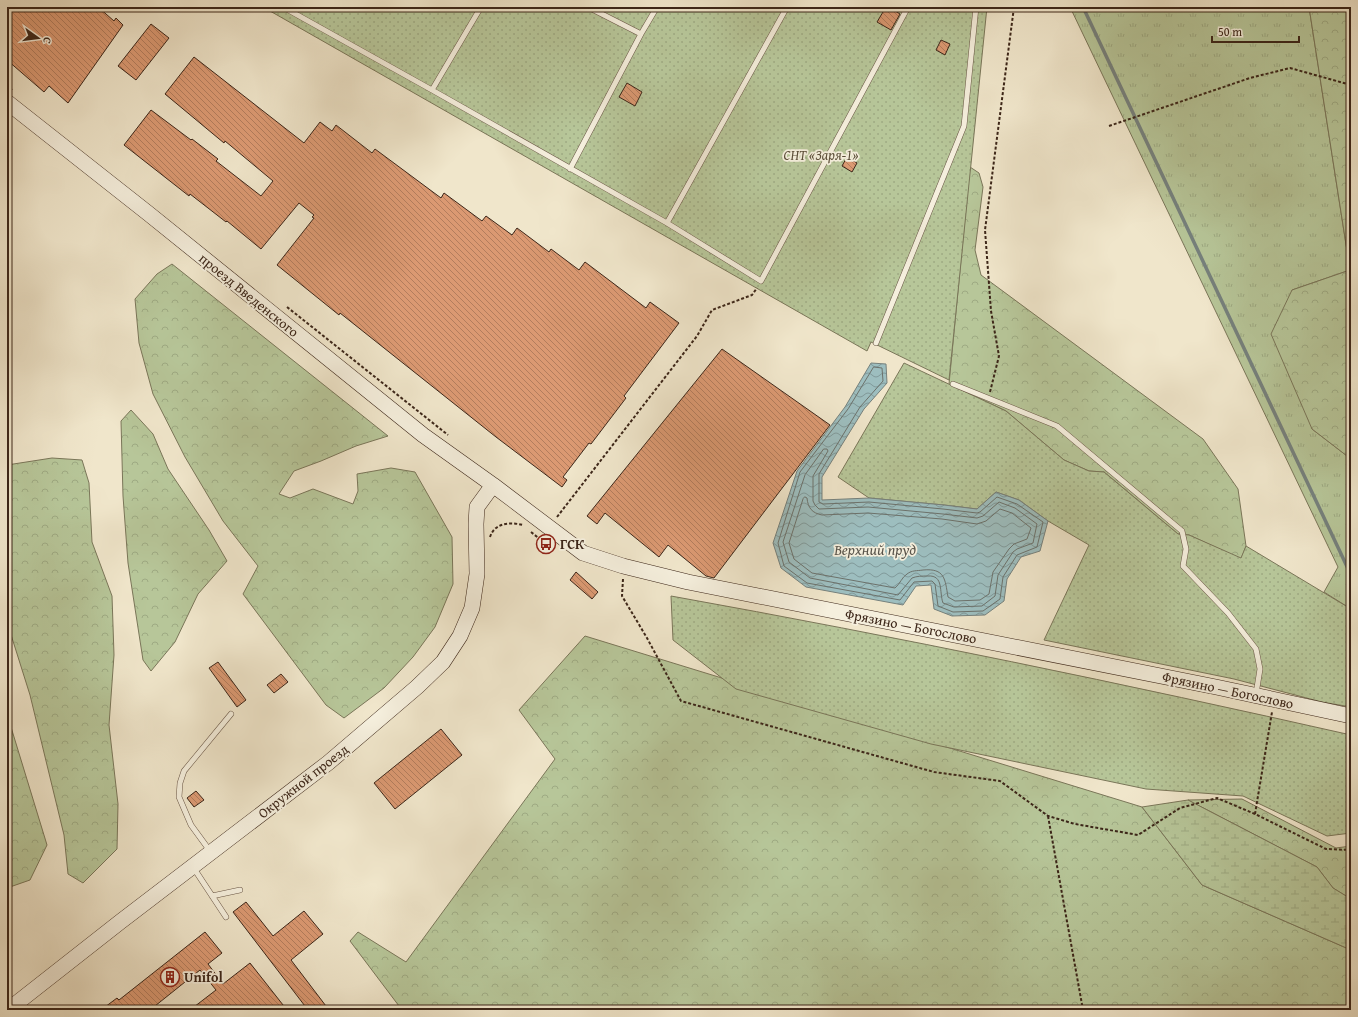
<svg xmlns="http://www.w3.org/2000/svg" width="1358" height="1017" viewBox="0 0 1358 1017" font-family="'Gentium Book Plus',serif">
	<style>
		.grass { fill: url(#grass-tufts); stroke: #7a7659 }
		.forest { fill: url(#forest-crowns); stroke: #7a7659 }
		.wetland { fill: url(#wetland-marsh); stroke: #7a7659 }
		.garden { fill: url(#garden-dots); stroke: #7a7659 }
		.water { fill: url(#water-waves); stroke: #76817d }
		.lines { fill: none; stroke-linecap: round; stroke-linejoin: round }
		.shore { stroke: #6c726c; stroke-width: 1 }
		.stream { stroke: #76817d; stroke-width: 3.5 }
		.building { fill: url(#building-back-hatch); stroke: #3c2619 }
		.lane-casing { stroke: #695646; stroke-width: 6 }
		.secondary-casing { stroke: #3c2619; stroke-width: 16 }
		.path { stroke: #3c2619; stroke-width: 2; stroke-dasharray: 3 2; stroke-linecap: butt }
		.lane { stroke: #f5efdd; stroke-width: 5 }
		.secondary { stroke: #f5efdd; stroke-width: 15 }
		.labels { text-anchor: middle; dominant-baseline: central; stroke-width: 3.5; stroke-linejoin: round; paint-order: stroke }
		.park-label { font-size: 14px; font-style: italic; fill: #5b4e39; stroke: #f5efdd }
		.street-label { font-size: 14px; fill: #3c2619; stroke: #f5efdd }
		.poi-label { font-size: 14px; font-weight: bold; fill: #3c2619; stroke: #f5efdd; text-anchor: start }
		.water-label { font-size: 15px; font-style: italic; fill: #59544b; stroke: #f5efdd }
	</style>
	<defs>
		<pattern id="grass-tufts" width="24" height="20" patternUnits="userSpaceOnUse"><rect width="24" height="20" fill="#b7c699"/><path d="M3 7l-1-3M5 7V3M7 7l1-3M15 17l-1-3M17 17v-4M19 17l1-3" fill="none" stroke="#9eaa83"/></pattern>
		<pattern id="forest-crowns" width="20" height="18" patternUnits="userSpaceOnUse"><rect width="20" height="18" fill="#b7c699"/><path d="M2 6a3 3 0 1 1 6 0M12 15a3 3 0 1 1 6 0" fill="none" stroke="#9eaa83"/></pattern>
		<pattern id="wetland-marsh" width="20" height="14" patternUnits="userSpaceOnUse"><rect width="20" height="14" fill="#b7c699"/><path d="M1 5h8M5 5V1M11 12h8M15 12V8" fill="none" stroke="#9eaa83"/></pattern>
		<pattern id="garden-dots" width="8" height="8" patternUnits="userSpaceOnUse"><rect width="8" height="8" fill="#b7c699"/><path d="M2 2h.1M6 6h.1" fill="none" stroke="#9eaa83" stroke-width="1.8" stroke-linecap="round"/></pattern>
		<pattern id="water-waves" width="16" height="10" patternUnits="userSpaceOnUse"><rect width="16" height="10" fill="#9dbebf"/><path d="M0 5q4-4 8 0t8 0" fill="none" stroke="#819a9a"/></pattern>
		<pattern id="building-back-hatch" width="6" height="6" patternUnits="userSpaceOnUse"><rect width="6" height="6" fill="#db9972"/><path d="M-1 5l2 2M0 0l6 6M5-1l2 2" fill="none" stroke="#b37d5d"/></pattern>
	</defs>
	<rect width="100%" height="100%" fill="#f0e6cb"/>
	<filter id="stains"><feTurbulence type="fractalNoise" baseFrequency=".005" numOctaves="4"/><feColorMatrix values="0 0 0 0 .2 0 0 0 0 .09 0 0 0 0 .02 0 0 0 .5 -.17"/></filter>
	<radialGradient id="worn" r=".72"><stop offset=".6" stop-color="#630" stop-opacity="0"/><stop offset="1" stop-color="#630" stop-opacity=".3"/></radialGradient>
	<path class="grass" d="M1070,7H1309L1350,270L1292,290L1312,429L1351,459V609L1324,592L1338,567Z"/>
	<path class="forest" d="M1309,7H1351V459L1312,429L1271,334L1292,290L1350,270Z
		M970,167L979,173L983,187L975,250L981,275L1203,439L1238,489L1246,546L1241,559L1189,535L1178,534L1104,472L1089,471L1064,460L1006,411L949,384Z
		M172,264L388,436L356,446L321,461L294,471L279,494L290,498L313,489L353,504L358,491L357,474L391,468L415,472L452,537L453,584L435,627L413,657L384,688L344,718L326,705L243,594L258,566L223,521L185,457L153,394L139,343L135,299L157,274Z
		M131,410L153,434L168,469L209,530L227,561L198,594L175,642L151,671L143,660L128,563L123,496L121,421Z
		M52,458L82,460L89,483L92,542L112,596L114,655L109,725L118,804L117,849L83,883L68,874L64,835L30,695L7,622V465Z
		M585,636L1142,807L1202,885L1351,950V1010H402L350,941L358,932L406,962L555,759L519,710Z
		M7,714L47,845L30,880L7,888Z
		M1242,799L1336,848L1351,846V899L1333,888L1317,867L1188,800Z"/>
	<path class="wetland" d="M1188,800L1317,867L1333,888L1351,899V950L1202,885L1142,807Z"/>
	<path class="garden" d="M263,7H987L949,380L871,342L867,351Z
		M904,363L1006,411L1064,460L1089,471L1104,472L1178,534L1189,535L1241,558L1246,546L1351,609V707L1322,702L1234,679L1044,640L1089,545L1048,521L1019,500L996,492L977,509L944,505L869,498L838,477Z
		M671,596C899,637 1125,684 1351,735V833L1327,836L1243,796L1146,789L931,744L736,689L673,640Z"/>
	<path class="water" d="M871,363L886,364L887,383L864,409L822,477V500L869,498L944,505L977,509L996,492L1019,500L1048,521L1040,551L1021,557L1007,579L1004,601L985,615L952,616L934,609L931,585L916,586L903,605L806,587L781,568L773,543L797,471L845,407Z"/>
	<g class="lines">
		<path class="shore" d="M874,367L882,368L883,381L860,407L819,474V502L823,504L869,502L943,509L977,513L980,512L997,497L1017,504L1043,522L1037,547L1017,555L1003,577L1000,599L983,611L953,612L938,606L935,584L932,581L914,582L900,600L807,583L784,566L778,543L800,472L848,409Z
			M824,449H827L828,451L813,476V501L815,505L819,509L868,507L943,514L977,518L983,516L999,502L1015,508L1037,524L1033,543L1017,549L1013,552L998,575L995,596L982,606L954,607L943,603C939,592 944,575 928,576C922,576 917,576 912,578L898,595L810,578L789,562L783,542L805,475Z
			M805,497L807,498C808,508 812,513 822,515L868,513L942,519L977,524L986,521L1000,509L1012,513L1031,528L1027,539L1014,544L1009,549L993,572L989,594L980,600L955,601L948,597C945,579 945,568 923,570C917,571 912,570 907,574C902,577 900,584 895,588L812,573L794,559L789,543L803,499Z"/>
		<path class="stream" d="M1083,7L1351,575"/>
	</g>
	<path class="building" d="M7,7H98L114,21L116,18L123,25L68,103L49,86L44,92L7,60Z
		M886,7H889L900,14L891,30L877,22Z
		M151,24L169,38L136,80L118,66Z
		M941,40L950,44L945,55L936,50Z
		M194,57L304,143L320,122L332,131L336,125L372,153L375,149L441,198L444,193L482,221L486,216L512,235L517,228L549,252L551,249L579,270L585,262L646,308L650,302L679,323L624,396L626,398L591,444L589,443L563,477L567,480L562,487L496,437L340,313L339,315L277,265L314,218L312,217L314,215L299,203L261,249L227,221L226,222L190,194L189,196L124,145L151,110L191,140L192,139L218,159L216,161L261,196L273,181L225,141L224,143L165,94Z
		M627,83L642,92L635,106L619,97Z
		M847,157L857,163L852,172L842,166Z
		M722,349L830,425L714,578L706,576L668,545L659,557L605,513L597,524L587,516Z
		M576,572L598,592L592,599L570,580Z
		M218,662L246,700L237,707L209,668Z
		M281,674L288,682L274,693L267,685Z
		M441,729L462,755L395,809L374,783Z
		M196,791L204,800L194,807L187,798Z
		M246,902L273,936L304,911L323,934L291,960L329,1010H308L233,912Z
		M205,932L222,953L208,964L223,984L250,963L287,1010H190L216,990L200,970L150,1010H101L117,998L119,1000Z"/>
	<g class="lines">
		<defs>
			<path id="lane" d="M283,7L432,90L667,223L761,281L908,7
				M588,7L641,34
				M432,90L481,7
				M570,169L641,34L657,7
				M667,223L787,7
				M876,343L964,126L976,7
				M953,384L1057,426L1182,531L1186,549L1183,566L1228,613L1256,649L1260,669L1256,694
				M210,851L191,825L179,797L180,783L184,771L231,714
				M193,867L226,917
				M212,896L240,890"/>
			<path id="secondary" d="M7,102L149,214L423,435L493,485L583,553L623,566L688,582L1216,687L1351,716
				M8,1010L120,922L328,763L417,687L443,662L460,636L472,608L477,574L476,524L477,507L493,485"/>
		</defs>
		<use href="#lane" class="lane-casing"/>
		<use href="#secondary" class="secondary-casing"/>
		<path class="path" d="M7,86L12,90
			M1109,126L1250,78L1290,68L1351,85
			M287,307L448,435
			M990,392L999,356L991,311L985,230L1014,7
			M557,517L697,336L712,310L752,295L757,288
			M531,532L546,544
			M490,537C495,522 511,522 523,525
			M623,579L622,596L647,638L681,701L934,772L1000,781L1048,816L1075,824L1138,835L1180,808L1217,798L1255,814L1326,849L1351,850
			M1255,814L1272,712
			M1048,816L1083,1010"/>
		<use href="#lane" class="lane"/>
		<use href="#secondary" class="secondary"/>
	</g>
	<defs>
		<symbol id="bus-ring" viewBox="-11 -11 22 22"><circle r="9.5" fill="#f5efdd" stroke="#8f2418" stroke-width="1.5"/><path d="M-5-6H5V4H4V6H2V4H-2V6H-4V4H-5ZM-3.5-4V0h7V-4ZM-3.5 1.2v1.5H-2V1.2ZM2 1.2v1.5H3.5V1.2Z" fill="#8f2418"/></symbol>
		<symbol id="building-ring" viewBox="-11 -11 22 22"><circle r="9.5" fill="#f5efdd" stroke="#8f2418" stroke-width="1.5"/><path d="M-4-6H4V6H1V3H-1V6H-4ZM-2.5-4.3h1.7v1.8h-1.7ZM.8-4.3h1.7v1.8H.8ZM-2.5-1h1.7V.8h-1.7ZM.8-1h1.7V.8H.8Z" fill="#8f2418"/></symbol>
	</defs>
	<g fill-rule="evenodd">
		<use href="#bus-ring" x="535" y="533" width="22" height="22"/>
		<use href="#building-ring" x="159" y="966" width="22" height="22"/>
	</g>
	<g class="labels">
		<g class="park-label">
			<text x="821" y="155">СНТ «Заря-1»</text>
		</g>
		<g class="street-label">
			<text transform="translate(249 295) rotate(39)">проезд Введенского</text>
			<text transform="translate(911 626) rotate(11)">Фрязино — Богослово</text>
			<text transform="translate(1228 690) rotate(12)">Фрязино — Богослово</text>
			<text transform="translate(303 781) rotate(-38)">Окружной проезд</text>
		</g>
		<g class="poi-label">
			<text x="560" y="544">ГСК</text>
			<text x="184" y="977">Unifol</text>
		</g>
		<g class="water-label">
			<text x="875" y="549">Верхний пруд</text>
		</g>
	</g>
	<rect width="1358" height="1017" fill="none" stroke="#f0e6cb" stroke-width="24"/>
	<rect x="8" y="8" width="1342" height="1001" fill="none" stroke="#3c2619" stroke-width="2"/>
	<rect x="12" y="12" width="1334" height="993" fill="none" stroke="#3c2619"/>
	<g transform="translate(38 38) rotate(104)" stroke="#f5efdd" stroke-width="3" paint-order="stroke">
	<path d="M0-3L7 15L0 10L-7 15Z" fill="#3c2619"/>
	<text y="-6" font-size="11" font-weight="bold" text-anchor="middle" fill="#3c2619">С</text>
	</g>
	<path d="M1212 36v6h87v-6" fill="none" stroke="#3c2619" stroke-width="2"/>
	<text x="1218" y="36" font-size="12" fill="#3c2619" stroke="#f5efdd" stroke-width="3" paint-order="stroke">50 m</text>
	<rect width="100%" height="100%" filter="url(#stains)"/>
	<rect width="100%" height="100%" fill="url(#worn)"/>
</svg>
